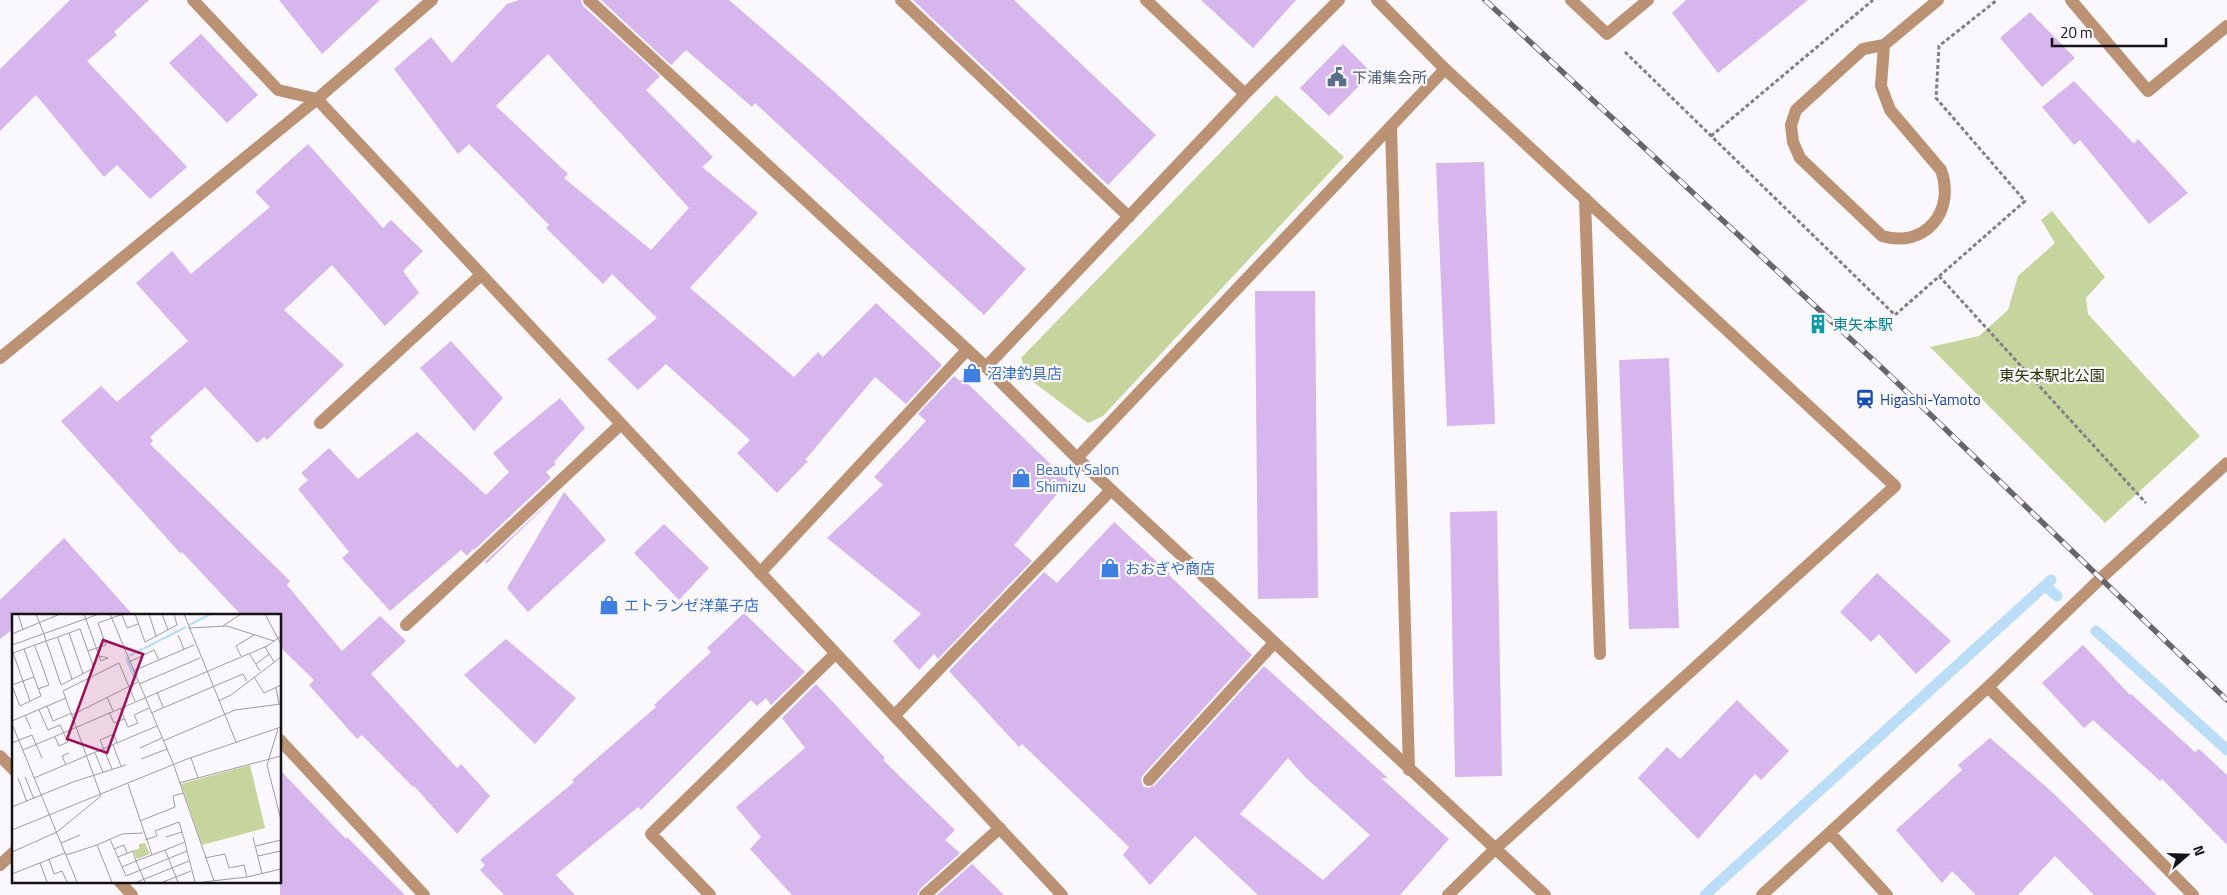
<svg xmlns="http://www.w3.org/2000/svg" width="2227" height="895" viewBox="0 0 2227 895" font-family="'Titillium Web','Noto Sans JP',sans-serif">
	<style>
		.green { fill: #c6d59e }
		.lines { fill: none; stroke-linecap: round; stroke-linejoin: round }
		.stream { stroke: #bcddf8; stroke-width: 11 }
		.building { fill: #d7b5ed; fill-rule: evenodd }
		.path { stroke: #838085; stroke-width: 3; stroke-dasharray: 4 2.5; stroke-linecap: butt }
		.minor { stroke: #bc9275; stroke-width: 12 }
		.rail-casing { stroke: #69666a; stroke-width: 5.5 }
		.rail { stroke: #fbf8fd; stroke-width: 4; stroke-dasharray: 11; stroke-linecap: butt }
		.labels { text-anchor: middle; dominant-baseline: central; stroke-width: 4.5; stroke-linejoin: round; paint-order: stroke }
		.service-label { font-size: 15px; fill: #4e5e75; stroke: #fbf8fd; text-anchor: start }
		.culture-label { font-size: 15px; fill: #0d838f; stroke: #fbf8fd; text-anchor: start }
		.shop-label { font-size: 15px; fill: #366cbe; stroke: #fbf8fd; text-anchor: start }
		.park-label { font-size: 15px; fill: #2c3505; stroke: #fbf8fd }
		.transit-label { font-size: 15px; fill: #164399; stroke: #fbf8fd; text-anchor: start }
		.inset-river { fill: none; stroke: #bcddf8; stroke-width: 2.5 }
		.inset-road { fill: none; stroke: #9f9ca1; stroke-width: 1 }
		.view { fill: #9e0e5a; fill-opacity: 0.15; stroke: #9e0e5a; stroke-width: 2.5 }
		.inset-edge { fill: none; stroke: #151216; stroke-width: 2.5 }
	</style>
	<rect width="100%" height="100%" fill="#fbf8fd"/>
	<path class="green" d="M1276,95L1344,157L1103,416L1088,423L1029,379L1021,358Z
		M2052,211L2105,277L2086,298L2088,314L2200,436L2105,523L1930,347L1979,336L2008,310L2018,276L2055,243L2041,220Z"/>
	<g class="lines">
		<path class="stream" d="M2045,586L2057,596
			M2096,631L2227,750
			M1705,895L2051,580"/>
	</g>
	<path class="building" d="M70,0H149L114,32L117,35L87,61L187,167L150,199L117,165L104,177L36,95L0,131V69Z
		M279,0H380L322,54Z
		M519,0H581L583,6L660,76L646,90L713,157L702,167L758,213L690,288L794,377L818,352L823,357L876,303L942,365L906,404L875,377L805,460L808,461L777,493L737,453L750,440L666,364L638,390L607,359L657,318L612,274L603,284L546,228L549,225L469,144L458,154L394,69L431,37L452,63L507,4ZM548,54L689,208L651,250L564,178L568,174L496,106Z
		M601,0H729L827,85L1026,269L984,315L755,103L752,107L686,50L671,65Z
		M913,0H1014L1156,135L1108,185Z
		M1201,0H1296L1253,48Z
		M1686,0H1808L1718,73L1672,13Z
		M2030,12L2075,58L2042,87L2000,38Z
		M201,34L258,95L227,123L169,63Z
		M1343,44L1372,73L1329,116L1300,88Z
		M2074,81L2134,144L2138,139L2188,193L2149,224L2080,140L2074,145L2042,107Z
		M308,144L383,228L391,220L423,251L403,271L419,293L385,326L332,265L284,310L344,365L267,440L264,437L257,443L205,387L150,437L153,441L150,444L290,581L287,585L342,651L380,616L406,641L371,674L457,768L461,764L490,796L457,834L414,786L413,787L362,735L357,739L309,685L314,680L280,647V615H241L182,552L181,554L61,421L101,386L117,402L188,341L136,283L172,251L191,274L270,207L255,192Z
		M1484,162L1495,424L1447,426L1436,163Z
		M1255,291H1315L1318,598L1258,599Z
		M451,341L503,398L474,431L420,368Z
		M1669,358L1679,628L1629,629L1619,360Z
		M954,376L960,381L962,378L1068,481L1014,545L1032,561L938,659L934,654L919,670L893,641L921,614L827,538L883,485L874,477L926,421L918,414Z
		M560,398L585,428L554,462L556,464L546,472L551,478L474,550L473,549L467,556L461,550L390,611L342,558L349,552L298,489L308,480L301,473L329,448L358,479L417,432L486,495L509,472L493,453Z
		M562,490L486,564L485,562Z
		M564,492L606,540L528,612L507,588Z
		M1497,511L1502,776L1455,777L1450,512Z
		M1114,522L1170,574L1169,575L1252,655L1143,775L1141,779L1143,786L1148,788L1155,785L1264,666L1388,778H1381L1449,839L1400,895H1258L1195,836L1150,885L1123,855L1129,847L1022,744L1019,747L949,671L1044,572L1057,583ZM1288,758L1305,777L1370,835L1323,880L1240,814Z
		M664,524L709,568L679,600L634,553Z
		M64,538L133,615H14V628L0,639V600Z
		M1877,573L1951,641L1916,674L1879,634L1871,642L1840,612Z
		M744,613L805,672L771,705L766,698L757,706L751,700L641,810L638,807L556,875L575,895H504L480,870L485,865L480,860L574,782L572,780L656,707L654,705L711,652L707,648Z
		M506,639L576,698L535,744L464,675Z
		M2083,645L2130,695L2131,694L2195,752L2199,749L2227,775V845L2162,779L2160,781L2093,720L2084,728L2042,683Z
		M816,684L885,758L883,760L955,830L945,840L960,853L920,889L917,895H792L750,849L761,837L736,807L805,748L782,718Z
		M1737,700L1789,751L1761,780L1755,774L1698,839L1638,778L1667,747L1680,759Z
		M1990,738L2052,792L2157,895H2094L2055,856L2018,895H1976L1952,871L1942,883L1896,830L1962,770L1958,765Z
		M280,770L346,839L347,837L405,895H280Z
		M972,864L1004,895H937Z"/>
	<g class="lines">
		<path class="path" d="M1625,52L1895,315L2025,201L1936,98L1939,46L1997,0
			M1711,136L1873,0
			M1939,276L2146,503"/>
		<path class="minor" d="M193,0L278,90L317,99L1062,895
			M589,0L986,367L1077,458L1545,895
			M901,0L1129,217
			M1146,0L1245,94
			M1377,0L1445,69L1895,486L1496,848L1448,895
			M1571,0L1607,34L1648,0
			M2071,0L2148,91L2227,26
			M1884,45L1881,86L1890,110L1941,170C1956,211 1925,249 1882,236L1800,158L1793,142L1791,125L1796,110L1863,49L1884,45L1938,0
			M1391,126L1409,770
			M1585,198L1600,654
			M0,358L317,99L432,0
			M986,367L1245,94L1339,0
			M320,423L481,275
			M1077,458L1445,69
			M760,573L967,350
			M406,625L621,424
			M1988,687L2193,895
			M895,715L1111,490
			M280,740L424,895
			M0,756L14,770
			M1149,780L1274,643
			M1830,833L1887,895
			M0,865L14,852
			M119,881L132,895
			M710,895L651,834L835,654
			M925,895L1000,828
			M1762,895L1988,687L2100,579L2227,463"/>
		<defs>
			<path id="rail" d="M1485,0L1883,369L2227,700"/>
		</defs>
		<use href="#rail" class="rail-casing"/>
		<use href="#rail" class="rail"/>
	</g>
	<defs>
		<symbol id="civic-bare" viewBox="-9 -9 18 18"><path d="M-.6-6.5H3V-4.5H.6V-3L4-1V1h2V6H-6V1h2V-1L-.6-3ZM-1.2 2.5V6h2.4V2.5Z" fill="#5c6f8a" stroke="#fbf8fd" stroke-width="2.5" paint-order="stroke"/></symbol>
		<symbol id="building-bare" viewBox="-9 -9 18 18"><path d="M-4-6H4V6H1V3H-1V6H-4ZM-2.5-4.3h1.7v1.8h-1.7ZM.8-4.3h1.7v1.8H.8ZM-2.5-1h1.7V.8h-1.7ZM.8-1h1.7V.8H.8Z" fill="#0f9aa8" stroke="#fbf8fd" stroke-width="2.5" paint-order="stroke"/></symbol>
		<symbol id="shop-bare" viewBox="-9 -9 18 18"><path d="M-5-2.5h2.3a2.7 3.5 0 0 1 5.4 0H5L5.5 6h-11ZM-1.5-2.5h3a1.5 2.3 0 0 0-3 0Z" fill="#3f7fe0" stroke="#fbf8fd" stroke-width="2.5" paint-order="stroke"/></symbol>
		<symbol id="station-bare" viewBox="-9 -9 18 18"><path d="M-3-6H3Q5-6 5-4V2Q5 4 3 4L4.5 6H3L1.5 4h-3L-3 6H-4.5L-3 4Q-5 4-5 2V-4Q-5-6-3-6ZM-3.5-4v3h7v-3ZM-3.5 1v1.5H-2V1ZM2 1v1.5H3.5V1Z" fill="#1a4fb4" stroke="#fbf8fd" stroke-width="2.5" paint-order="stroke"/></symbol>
	</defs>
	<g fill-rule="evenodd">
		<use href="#civic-bare" x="1323" y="63" width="28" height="28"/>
		<use href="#building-bare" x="1804" y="310" width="28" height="28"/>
		<use href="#shop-bare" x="958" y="359" width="28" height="28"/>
		<use href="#station-bare" x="1851" y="385" width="28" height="28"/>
		<use href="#shop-bare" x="1007" y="464" width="28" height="28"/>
		<use href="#shop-bare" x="1096" y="554" width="28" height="28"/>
		<use href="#shop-bare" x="595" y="591" width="28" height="28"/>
	</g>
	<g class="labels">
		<g class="service-label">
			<text x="1352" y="77">下浦集会所</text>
		</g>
		<g class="culture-label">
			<text x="1833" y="324">東矢本駅</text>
		</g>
		<g class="shop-label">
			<text x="987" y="373">沼津釣具店</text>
			<text x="1036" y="469">Beauty Salon<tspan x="1036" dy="17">Shimizu</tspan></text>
			<text x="1125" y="568">おおぎや商店</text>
			<text x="624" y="605">エトランゼ洋菓子店</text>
		</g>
		<g class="park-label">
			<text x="2052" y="375">東矢本駅北公園</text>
		</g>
		<g class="transit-label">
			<text x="1880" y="399">Higashi-Yamoto</text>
		</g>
	</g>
	<g transform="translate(12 614)">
		<rect width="269" height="269" fill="#fbf8fd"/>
		<path d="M238,151L253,214L190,231L169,170ZM133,229L138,240L125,245L121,236L127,235V230Z" fill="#c6d59e"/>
		<path class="inset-river" d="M177,11L199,0M117,42L174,13M114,43L124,67"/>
		<path class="inset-road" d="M6,0L11,16M72,0L89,47L96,44L87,42M98,0L161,149L202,267M123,0L133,28L165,11L162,0M137,0L144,22M150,0L156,16M172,0L224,128M253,0L269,30M110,1L115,14L126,10M211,12L229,0M176,14L215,12L262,27M57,19L71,60M0,20L48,0M166,21L172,35M46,24L60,65M0,31L87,0M23,32L37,71L26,75M253,33L262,48M0,36L18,87M76,37L94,31L86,9L111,0M1,39L34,27L46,23L68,15L82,54L49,71L43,53L34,27L32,20L24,0M237,39L248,57M229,42L224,32L242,21M117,48L142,36L147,46M244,50L257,40M121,57L182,31M242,63L252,79L269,71M127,70L188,44M0,71L22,63M0,72L8,92L29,82L12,35M264,74L267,90M145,78L151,93M95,83L101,97M206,87L219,81L269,43M35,92L41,107L60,99M108,94L116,113L126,109L122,101L137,94M27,96L36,116L48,111L56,128L47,132L43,123M97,98L102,109L112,105M139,99L231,60L235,67M13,101L19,115M60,101L126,68M0,107L54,84M0,110L65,268M266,115L255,151L269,206M151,127L223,96L269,90M0,129L20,121L30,144M101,131L109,152M128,134L150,124M11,136L255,32L269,22M83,139L91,158M179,144L186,164M129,145L155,135M54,151L50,142L57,139M100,155L88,126L102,120L105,129M13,163L22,185M6,164L15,188M22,164L145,112M167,169L269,142M116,170L140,241M0,193L61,168L114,151M128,207L163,193L161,182L171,179M0,216L175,145L269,113M154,223L170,218M241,223L250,260M98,225L114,262L175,237L183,268M133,226L145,222L143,217L167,208L173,228M49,229L68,221M85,231L110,220L131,219M244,232L269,226M102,235L112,231L115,239M153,236L173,228L175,237M0,238L45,218L89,182L51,77L107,49L123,87M54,241L85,231L100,268M246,242L269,237M106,243L121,237L124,247L110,253M193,244L213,240L217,254L232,251L235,263M37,245L42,260L50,257L55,268M28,249L35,268M0,260L53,239M125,268L177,247M133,268L124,247L153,236L166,268M151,268L179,257M191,268L235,263L269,255"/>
		<path class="view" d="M91,26L131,40L95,139L55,125Z"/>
		<rect width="269" height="269" class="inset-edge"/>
	</g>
	<g transform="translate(2187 855) rotate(70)" stroke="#fbf8fd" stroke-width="4" paint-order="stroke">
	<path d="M0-4L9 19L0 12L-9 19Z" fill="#151216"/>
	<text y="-8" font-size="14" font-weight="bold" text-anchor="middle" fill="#151216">N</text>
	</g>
	<path d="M2052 38v8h114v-8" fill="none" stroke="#151216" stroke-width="2.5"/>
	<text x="2060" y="38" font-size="15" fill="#151216" stroke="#fbf8fd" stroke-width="4" paint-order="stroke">20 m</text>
</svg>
